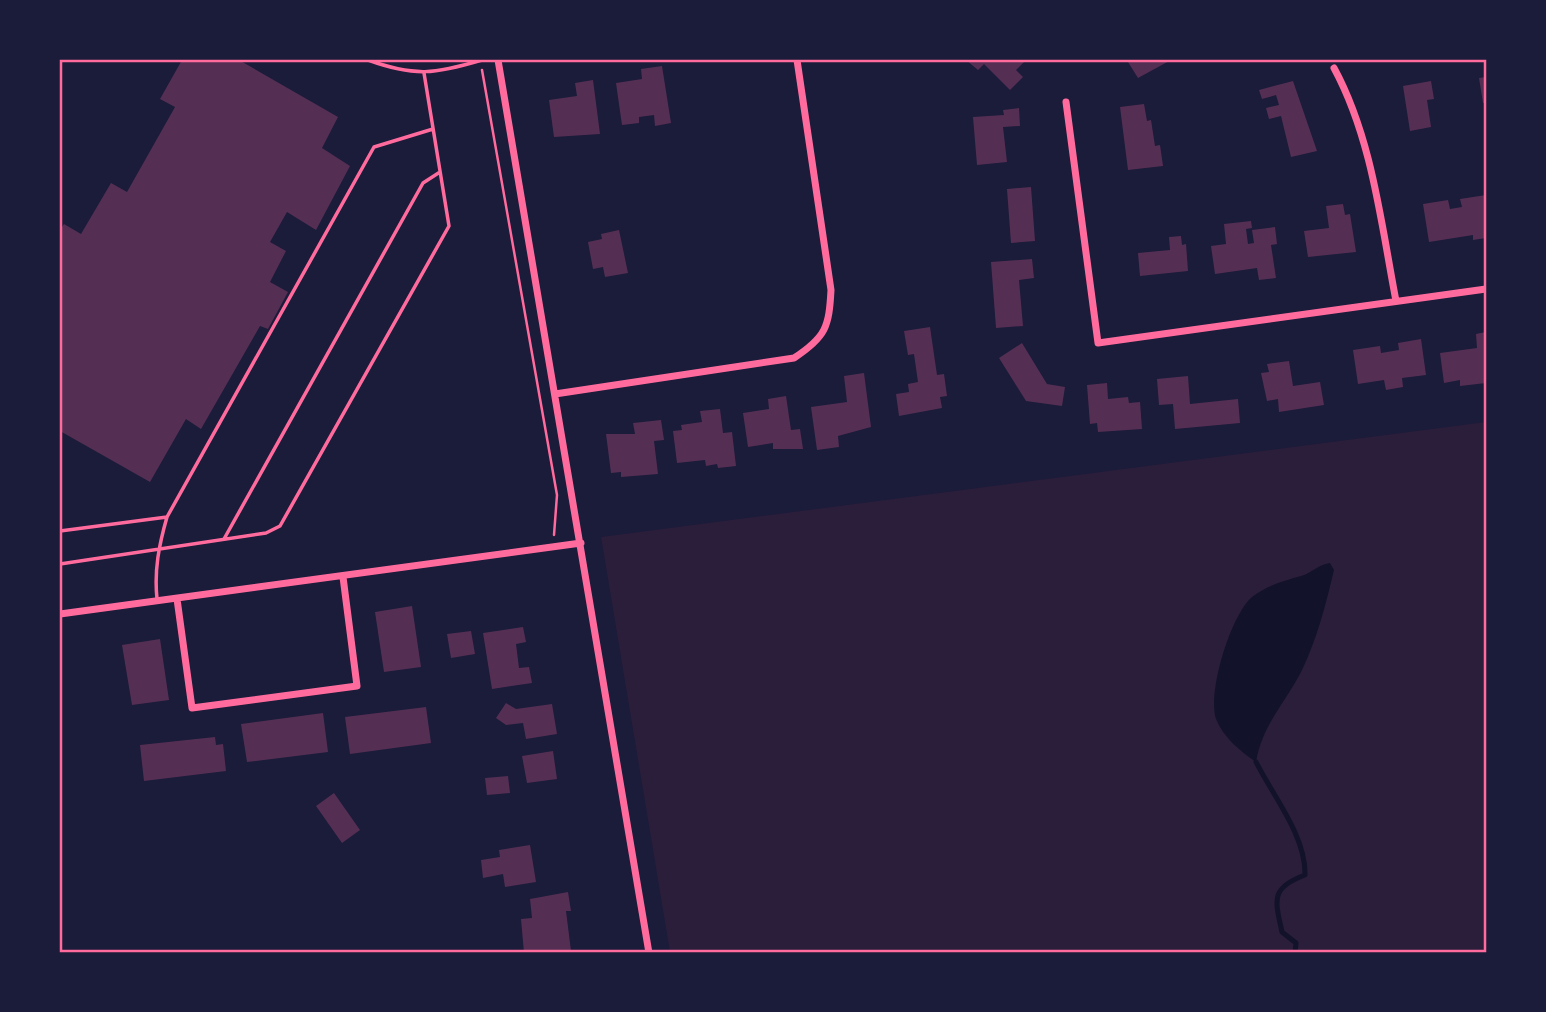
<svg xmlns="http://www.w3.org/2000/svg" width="1546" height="1012" viewBox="0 0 1546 1012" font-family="'DM Sans',sans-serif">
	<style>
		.green { fill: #2a1e3b }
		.water { fill: #12122b }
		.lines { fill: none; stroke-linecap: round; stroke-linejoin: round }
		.stream { stroke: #12122b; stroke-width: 5 }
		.building { fill: #542f53 }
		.path { stroke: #ff6b9d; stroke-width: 2.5 }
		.service { stroke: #ff6b9d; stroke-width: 3.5 }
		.minor { stroke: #ff6b9d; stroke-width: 7 }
		.neatline { fill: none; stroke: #ff6b9d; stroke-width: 2.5 }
	</style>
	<rect width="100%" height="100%" fill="#1b1b3a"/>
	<path class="green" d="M1486,422V952H670L601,537Z"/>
	<path class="water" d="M1330,563L1334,570C1326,604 1317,639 1302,670C1285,704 1263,723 1256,762C1240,751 1223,737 1216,719C1207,692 1231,615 1252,597C1268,585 1283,581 1301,576C1312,573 1317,565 1330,563Z"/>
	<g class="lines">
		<path class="stream" d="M1256,762C1273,796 1306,836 1305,875C1270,888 1275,900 1282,932L1296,943L1295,953"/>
	</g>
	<path class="building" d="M182,60H239L338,117L322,148L350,166L316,230L287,212L270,242L286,251L270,282L288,292L268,329L260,326L201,429L186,419L150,482L60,431V230L64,224L81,234L111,183L127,192L175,107L160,99Z
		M966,60H1026L1016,70L1023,77L1010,90L984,64L978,70Z
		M1133,60H1171L1138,78L1128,62Z
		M662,66L671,123L655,126L654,115L639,117V123L622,125L616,83L642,79L641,69Z
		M1486,77V103H1483L1479,78Z
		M593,80L600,134L554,137L549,100L577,96L575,83Z
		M1293,81L1317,151L1291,157L1281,116L1269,119L1266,108L1279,105L1276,95L1262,99L1259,90Z
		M1431,81L1434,99L1427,100L1431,127L1410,131L1403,86Z
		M1144,104L1147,121L1151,120L1155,146L1160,145L1163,166L1128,170L1120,107Z
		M1019,108L1020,126L1003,127L1007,162L977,165L973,117L1004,115L1003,110Z
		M1031,187L1035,241L1011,243L1007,189Z
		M1486,195V238L1473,240V235L1429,242L1423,204L1448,200L1450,209L1462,207L1460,199Z
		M1343,204L1345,215L1350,214L1356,252L1308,257L1304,231L1329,228L1326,206Z
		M1251,221L1252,228L1246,229L1248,244L1254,243L1252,230L1275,227L1277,244L1271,245L1276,278L1259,280L1257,268L1215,274L1211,246L1226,244L1224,224Z
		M619,230L628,273L605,277L603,267L593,269L588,242L602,239L601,234Z
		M1181,236L1182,245L1186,244L1188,271L1140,276L1138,253L1170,250L1169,237Z
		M1032,259L1034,278L1019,280L1023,326L996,328L991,262Z
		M930,327L937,375L944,374L947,396L940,397L942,408L899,416L896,394L909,392L908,384L918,382L914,354L908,355L904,331Z
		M1486,332V383L1460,386V380L1444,383L1440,353L1477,348L1476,334Z
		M1421,339L1426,375L1402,378L1403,387L1386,390L1384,380L1358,384L1353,350L1380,346L1381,353L1399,350L1398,343Z
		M1022,343L1047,384L1065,387L1062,406L1026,401L999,358Z
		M1289,361L1293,386L1320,382L1324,405L1279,412L1278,399L1267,401L1261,373L1269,372L1267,364Z
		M864,373L871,427L838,436L839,447L817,450L811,407L847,402L844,376Z
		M1188,376L1190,404L1238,399L1240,423L1175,429L1173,404L1159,405L1157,379Z
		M1107,383L1108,399L1128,397L1129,403L1140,402L1142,429L1098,432L1097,423L1090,424L1087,385Z
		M786,396L791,430L800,429L803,449H773V443L748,447L743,413L769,409L768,399Z
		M720,409L723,433L732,432L736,466L718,468L717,464L706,466L705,460L677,463L673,431L682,430L681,425L702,422L700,411Z
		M661,420L664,440L654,441L658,474L621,477V472L611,473L606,434H635L633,423Z
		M412,606L421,667L384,672L375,612Z
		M523,627L526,642L516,644L519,668L529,667L532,683L492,689L483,633Z
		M471,631L475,654L451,658L447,634Z
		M160,639L169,700L132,705L122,645Z
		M506,703L516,709L552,704L557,734L526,739L523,723L506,725L496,718Z
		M426,707L431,743L350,754L345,717Z
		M323,713L328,752L247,762L241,724Z
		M215,737L216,745L223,744L226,771L144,781L140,745Z
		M553,751L557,779L527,783L522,756Z
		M508,776L510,793L487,795L485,778Z
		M334,793L360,830L342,843L316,806Z
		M530,845L536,882L505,887L503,874L483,878L481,860L500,857L499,850Z
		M568,892L571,911H566L571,951L524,953L521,919L532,918L530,899Z"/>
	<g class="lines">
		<path class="path" d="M482,70L557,495L554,535"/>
		<path class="service" d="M368,60C415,77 435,74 482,60
			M60,531L167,517
			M224,539L423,183L440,172
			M60,564L266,533L280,526L449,226L424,73
			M157,599C154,570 159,545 167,517L374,147L433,129"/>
		<path class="minor" d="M498,60L649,953
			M1334,68C1372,138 1381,223 1396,301
			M1066,102L1098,343L1486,289
			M555,394L794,358C826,337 829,327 831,290L797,60
			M177,599L192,708L357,686L343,577
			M60,614L581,543"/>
	</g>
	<rect width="1546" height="1012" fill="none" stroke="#1b1b3a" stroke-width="122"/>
	<rect x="61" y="61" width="1424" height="890" class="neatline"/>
</svg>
